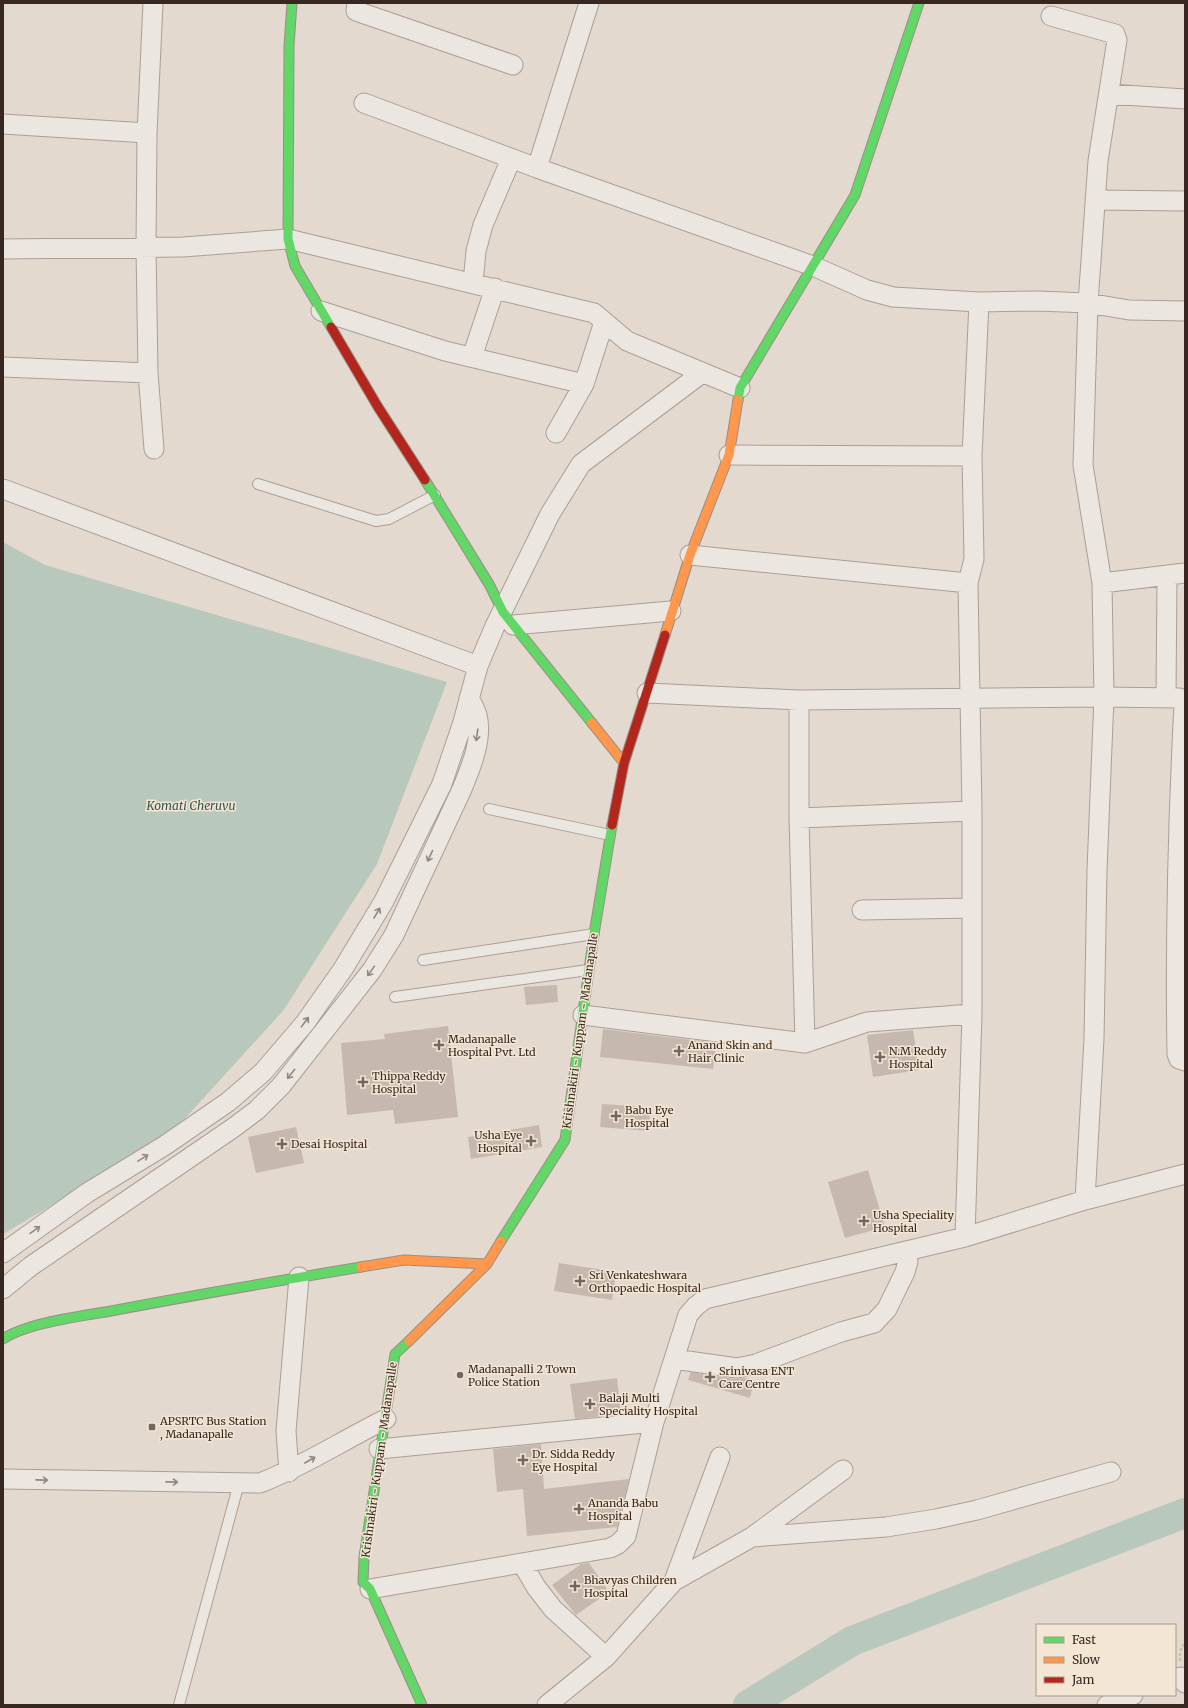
<svg xmlns="http://www.w3.org/2000/svg" width="1188" height="1708" viewBox="0 0 1188 1708" font-family="Merriweather,serif">
	<style>
		.water { fill: #b9c8bc }
		.lines { fill: none; stroke-linecap: round; stroke-linejoin: round }
		.river { stroke: #b9c8bc; stroke-width: 30 }
		.building { fill: #c7b8af }
		.lane-casing { stroke: #a99f97; stroke-width: 12 }
		.street-casing { stroke: #a99f97; stroke-width: 21 }
		.fast-casing { stroke: #998f87; stroke-width: 11 }
		.slow-casing { stroke: #998f87; stroke-width: 11 }
		.jam-casing { stroke: #998f87; stroke-width: 11 }
		.path { stroke: #c5bdb6; stroke-width: 2.5; stroke-dasharray: 3 2; stroke-linecap: butt }
		.lane { stroke: #ece6e0; stroke-width: 10 }
		.street { stroke: #ece6e0; stroke-width: 19 }
		.fast { stroke: #63d668; stroke-width: 9 }
		.slow { stroke: #ff974d; stroke-width: 9 }
		.jam { stroke: #b3261e; stroke-width: 9 }
		.oneway { stroke: #928680 }
		.poi-dot { fill: #74655d; stroke: #f4e6d5; stroke-width: 1.5 }
		.labels { text-anchor: middle; dominant-baseline: central; stroke-width: 3; stroke-linejoin: round; paint-order: stroke }
		.street-label { font-size: 11px; fill: #372720; stroke: #f4e6d5 }
		.poi-label { font-size: 11px; fill: #372720; stroke: #f4e6d5; text-anchor: start }
		.water-label { font-size: 12px; font-style: italic; fill: #30564e; stroke: #f4e6d5 }
	</style>
	<rect width="100%" height="100%" fill="#e4d9ce"/>
	<path class="water" d="M3,542L45,565L447,682L377,864L283,1011L169,1136L3,1234Z"/>
	<g class="lines">
		<path class="river" d="M748,1705L852,1641L1185,1513"/>
	</g>
	<path class="building" d="M557,985L558,1002L526,1005L524,987Z
		M448,1026L458,1117L395,1124L393,1110L347,1115L341,1043L385,1039L384,1034Z
		M603,1029L716,1043L713,1069L600,1057Z
		M913,1030L919,1070L873,1077L867,1035Z
		M602,1104L650,1107L649,1131L600,1127Z
		M539,1125L542,1147L471,1159L468,1137Z
		M296,1127L304,1163L256,1173L248,1137Z
		M868,1170L885,1227L845,1238L828,1182Z
		M559,1263L616,1272L612,1300L554,1291Z
		M691,1372L735,1379L745,1378L754,1380L750,1398L688,1380Z
		M617,1378L621,1414L575,1419L570,1384Z
		M541,1444L544,1489L629,1479L617,1527L527,1536L523,1489L497,1492L493,1449Z
		M589,1563L609,1592L576,1615L552,1585L581,1564Z"/>
	<g class="lines">
		<defs>
			<path id="lane" d="M258,484L376,521L389,519L435,495
				M489,809L610,835
				M423,960L594,934
				M395,997L588,970
				M179,1705L239,1483"/>
			<path id="street" d="M357,3L356,11L513,65
				M1051,16L1115,34L1117,40L1098,161L1088,303L1083,465L1102,583
				M1109,94L1185,99
				M364,103L537,168L589,3
				M3,124L147,133L146,247L148,373L3,367
				M147,133L153,3
				M537,168L813,266L867,290L893,297L979,302L1038,301L1088,303L1129,310L1185,311
				M1096,200L1185,201
				M3,249L183,247L288,239L594,313L627,341L740,388
				M473,283L476,251L483,225L511,159
				M321,311L445,351L584,384L604,322
				M472,357L495,288
				M148,373L154,449
				M556,433L584,384
				M729,455L972,456
				M3,489L478,666
				M690,555L968,583L972,811L799,818L805,1043
				M968,583L974,559L972,456L979,302
				M513,625L671,611
				M647,693L799,700L1104,697L1102,583L1185,573
				M1166,698L1167,575
				M799,700V818
				M862,910L972,908
				M583,1015L805,1043L867,1022L972,1014
				M1085,1200L1094,1039L1097,870L1104,697L1179,698L1184,704C1178,820 1175,938 1177,1054L1179,1059L1185,1061
				M965,1237L972,1014V811
				M3,1253L87,1193L164,1146L228,1102L263,1072L305,1023L343,969L384,901L442,784L463,722L478,666L495,626L550,514L581,464L702,373
				M3,1289L31,1266L233,1128L257,1110L281,1086L372,970L394,935L462,789C471,767 483,739 477,715C475,709 472,703 469,698
				M674,1359L737,1368L756,1364L841,1332L874,1323L887,1309L905,1272L908,1261L907,1251
				M379,1449L654,1422
				M289,1472L286,1431L299,1277
				M3,1479L260,1483C304,1466 343,1440 386,1419
				M752,1537L843,1470
				M522,1563L536,1587L553,1609L606,1657
				M674,1581L720,1457
				M370,1589L610,1548L618,1544L626,1536L654,1422L688,1315L696,1306L705,1299L965,1237L1085,1200L1185,1174
				M1175,1679L1181,1677L1185,1683
				M547,1705L606,1657L674,1581L752,1537L886,1527L936,1519L977,1510L1111,1472
				M1107,1705L1133,1695"/>
			<path id="fast" d="M292,3L289,46L288,239L295,266L331,327
				M738,400L740,388L855,195L919,3
				M425,480L489,584L503,612L592,723
				M501,1241L565,1140L594,934L612,825
				M3,1339C26,1323 82,1316 111,1311C194,1295 277,1281 361,1267
				M409,1341L395,1354L364,1557L363,1582L370,1589L422,1705"/>
			<path id="slow" d="M665,635L690,555L729,455L738,400
				M592,723L624,763
				M361,1267L404,1260L487,1264
				M409,1341L487,1264L501,1241"/>
			<path id="jam" d="M331,327L378,407L425,480
				M612,825L624,763L665,635"/>
		</defs>
		<use href="#lane" class="lane-casing"/>
		<use href="#street" class="street-casing"/>
		<use href="#fast" class="fast-casing"/>
		<use href="#slow" class="slow-casing"/>
		<use href="#jam" class="jam-casing"/>
		<path class="path" d="M1180,1661V1652L1185,1641"/>
		<use href="#lane" class="lane"/>
		<use href="#street" class="street"/>
		<use href="#fast" class="fast"/>
		<use href="#slow" class="slow"/>
		<use href="#jam" class="jam"/>
	</g>
	<defs><path id="oneway-shaft" d="M-6 0H5M1.5-3L5.5 0L1.5 3" fill="none" stroke-width="1.6" stroke-linecap="round" stroke-linejoin="round"/></defs>
	<g class="oneway">
		<use href="#oneway-shaft" transform="translate(477 735) rotate(98)"/>
		<use href="#oneway-shaft" transform="translate(430 856) rotate(115)"/>
		<use href="#oneway-shaft" transform="translate(377 913) rotate(-59)"/>
		<use href="#oneway-shaft" transform="translate(371 971) rotate(125)"/>
		<use href="#oneway-shaft" transform="translate(305 1022) rotate(-53)"/>
		<use href="#oneway-shaft" transform="translate(291 1074) rotate(128)"/>
		<use href="#oneway-shaft" transform="translate(143 1158) rotate(-32)"/>
		<use href="#oneway-shaft" transform="translate(35 1230) rotate(-35)"/>
		<use href="#oneway-shaft" transform="translate(310 1460) rotate(-30)"/>
		<use href="#oneway-shaft" transform="translate(42 1480) rotate(1)"/>
		<use href="#oneway-shaft" transform="translate(172 1482) rotate(1)"/>
	</g>
	<g class="poi-dot">
		<path d="M437 1039h4v4h4v4h-4v4h-4v-4h-4v-4h4z"/>
		<path d="M677 1045h4v4h4v4h-4v4h-4v-4h-4v-4h4z"/>
		<path d="M878 1051h4v4h4v4h-4v4h-4v-4h-4v-4h4z"/>
		<path d="M361 1076h4v4h4v4h-4v4h-4v-4h-4v-4h4z"/>
		<path d="M614 1110h4v4h4v4h-4v4h-4v-4h-4v-4h4z"/>
		<path d="M529 1135h4v4h4v4h-4v4h-4v-4h-4v-4h4z"/>
		<path d="M280 1138h4v4h4v4h-4v4h-4v-4h-4v-4h4z"/>
		<path d="M862 1215h4v4h4v4h-4v4h-4v-4h-4v-4h4z"/>
		<path d="M578 1275h4v4h4v4h-4v4h-4v-4h-4v-4h4z"/>
		<circle cx="460" cy="1375" r="4"/>
		<path d="M708 1371h4v4h4v4h-4v4h-4v-4h-4v-4h4z"/>
		<path d="M588 1398h4v4h4v4h-4v4h-4v-4h-4v-4h4z"/>
		<rect x="148" y="1423" width="8" height="8" rx="2"/>
		<path d="M521 1454h4v4h4v4h-4v4h-4v-4h-4v-4h4z"/>
		<path d="M577 1503h4v4h4v4h-4v4h-4v-4h-4v-4h4z"/>
		<path d="M573 1580h4v4h4v4h-4v4h-4v-4h-4v-4h4z"/>
	</g>
	<g class="labels">
		<g class="street-label">
			<text transform="translate(580 1031) rotate(-82)">Krishnakiri - Kuppam - Madanapalle</text>
			<text transform="translate(379 1460) rotate(-82)">Krishnakiri - Kuppam - Madanapalle</text>
		</g>
		<g class="poi-label">
			<text x="448" y="1039">Madanapalle<tspan x="448" dy="13">Hospital Pvt. Ltd</tspan></text>
			<text x="688" y="1045">Anand Skin and<tspan x="688" dy="13">Hair Clinic</tspan></text>
			<text x="889" y="1051">N.M Reddy<tspan x="889" dy="13">Hospital</tspan></text>
			<text x="372" y="1076">Thippa Reddy<tspan x="372" dy="13">Hospital</tspan></text>
			<text x="625" y="1110">Babu Eye<tspan x="625" dy="13">Hospital</tspan></text>
			<text x="522" y="1135" text-anchor="end">Usha Eye<tspan x="522" dy="13">Hospital</tspan></text>
			<text x="291" y="1144">Desai Hospital</text>
			<text x="873" y="1215">Usha Speciality<tspan x="873" dy="13">Hospital</tspan></text>
			<text x="589" y="1275">Sri Venkateshwara<tspan x="589" dy="13">Orthopaedic Hospital</tspan></text>
			<text x="468" y="1369">Madanapalli 2 Town<tspan x="468" dy="13">Police Station</tspan></text>
			<text x="719" y="1371">Srinivasa ENT<tspan x="719" dy="13">Care Centre</tspan></text>
			<text x="599" y="1398">Balaji Multi<tspan x="599" dy="13">Speciality Hospital</tspan></text>
			<text x="160" y="1421">APSRTC Bus Station<tspan x="160" dy="13">, Madanapalle</tspan></text>
			<text x="532" y="1454">Dr. Sidda Reddy<tspan x="532" dy="13">Eye Hospital</tspan></text>
			<text x="588" y="1503">Ananda Babu<tspan x="588" dy="13">Hospital</tspan></text>
			<text x="584" y="1580">Bhavyas Children<tspan x="584" dy="13">Hospital</tspan></text>
		</g>
		<g class="water-label">
			<text x="191" y="805">Komati Cheruvu</text>
		</g>
	</g>
	<rect width="1188" height="1708" fill="none" stroke="#372720" stroke-width="8"/>
	<rect x="1036" y="1624" width="140" height="72" fill="#f4e6d5" stroke="#a89a8d"/>
	<rect x="1044" y="1637" width="20" height="6" fill="#63d668" stroke="#a89a8d"/>
	<text x="1072" y="1644" font-size="12" fill="#372720">Fast</text>
	<rect x="1044" y="1657" width="20" height="6" fill="#ff974d" stroke="#a89a8d"/>
	<text x="1072" y="1664" font-size="12" fill="#372720">Slow</text>
	<rect x="1044" y="1677" width="20" height="6" fill="#b3261e" stroke="#a89a8d"/>
	<text x="1072" y="1684" font-size="12" fill="#372720">Jam</text>
</svg>
